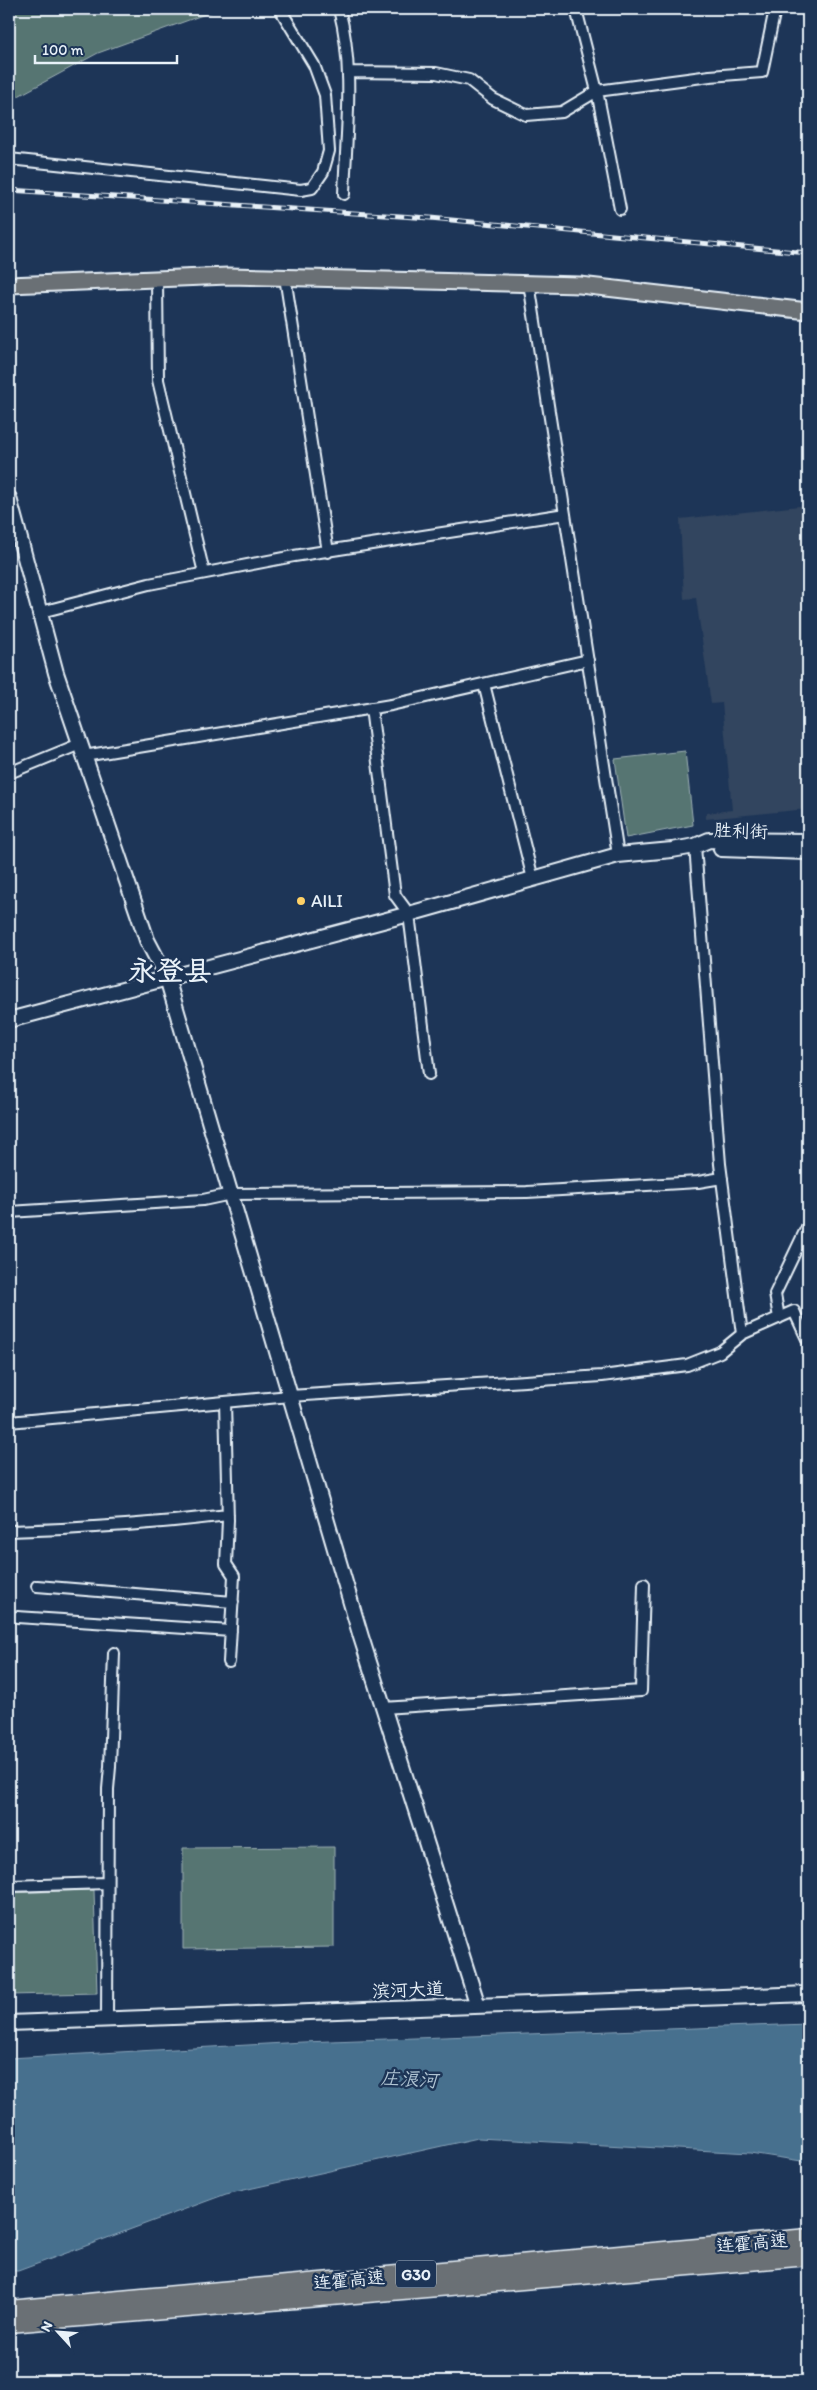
<svg xmlns="http://www.w3.org/2000/svg" width="817" height="2390" viewBox="0 0 817 2390" font-family="Itim,'LXGW WenKai TC',sans-serif">
	<style>
		.built { fill: #31445e }
		.green { fill: #567472; stroke: #9fb2b5 }
		.water { fill: #476f8e; stroke: #87a3b8 }
		.lines { fill: none; stroke-linecap: round; stroke-linejoin: round }
		.street-casing { stroke: #e8f1f8; stroke-width: 14 }
		.secondary-casing { stroke: #e8f1f8; stroke-width: 18 }
		.primary-casing { stroke: #e8f1f8; stroke-width: 19 }
		.highway-casing { stroke: #e8f1f8; stroke-width: 21 }
		.street { stroke: #1d3557; stroke-width: 10 }
		.secondary { stroke: #1d3557; stroke-width: 14 }
		.primary { stroke: #6b6f75; stroke-width: 15 }
		.highway { stroke: #6b6f75; stroke-width: 18 }
		.rail-casing { stroke: #e8f1f8; stroke-width: 5 }
		.rail { stroke: #1d3557; stroke-width: 3; stroke-dasharray: 9; stroke-linecap: butt }
		.poi-dot { fill: #ffd166; stroke: #1d3557; stroke-width: 2 }
		.labels { text-anchor: middle; dominant-baseline: central; stroke-width: 5; stroke-linejoin: round; paint-order: stroke }
		.shield { fill: #1d3557; stroke: #abb9c8; stroke-width: 1 }
		.shield-label { font-size: 16px; font-weight: bold; fill: #e8f1f8 }
		.street-label { font-size: 18px; fill: #e8f1f8; stroke: #1d3557 }
		.poi-label { font-size: 18px; fill: #e8f1f8; stroke: #1d3557; text-anchor: start }
		.water-label { font-size: 19px; font-style: italic; fill: #b0c4d3; stroke: #1d3557 }
		.town-label { font-size: 28px; font-weight: bold; fill: #e8f1f8; stroke: #1d3557 }
	</style>
	<rect width="100%" height="100%" fill="#1d3557"/>
	<filter id="ink" filterUnits="userSpaceOnUse"><feTurbulence type="fractalNoise" baseFrequency=".02" numOctaves="2"/><feDisplacementMap in="SourceGraphic" scale="10" xChannelSelector="R" yChannelSelector="G"/><feConvolveMatrix kernelMatrix="1 2 1 2 8 2 1 2 1" color-interpolation-filters="sRGB"/></filter>
	<g filter="url(#ink)">
		<path class="built" d="M808,505V809L706,819V813L732,810L722,703L711,704L696,598L684,599L680,519Z"/>
		<path class="green" d="M9,9H219L98,53L9,101Z
			M685,751L693,825L626,838L615,759Z
			M334,1847V1947L183,1949V1848Z
			M94,1890L97,1993L9,1995V1893Z"/>
		<path class="water" d="M808,2024V2162L750,2153L478,2138L226,2194L18,2271H9V2058L303,2042Z"/>
		<g class="lines">
			<defs>
				<path id="street" d="M339,9C355,69 346,133 344,194
					M576,9L597,91L620,209
					M349,72L436,73L469,80L493,99L526,115L562,112L597,91L710,76L762,72L775,9
					M9,159L301,190L312,188L323,172L329,151L325,95L314,65L280,9
					M285,277L328,552
					M157,279L158,380L204,573
					M529,283L618,855
					M41,612L149,584L294,556L565,514
					M484,684L533,879
					M371,708L395,895L409,914L429,1074
					M84,756L391,705L588,660
					M9,773L80,744
					M695,846L720,1164L742,1334
					M9,1212L203,1200L231,1194L527,1192L698,1182L722,1178
					M779,1318L775,1294L808,1225
					M225,1402L228,1520L226,1564L234,1576L229,1662
					M9,1422L290,1396L602,1376L687,1365L720,1352L742,1334L794,1311L808,1341
					M9,1531C82,1529 155,1524 228,1515
					M37,1586L233,1602
					M17,1617L231,1631
					M383,1708L641,1691L644,1584
					M9,1886L107,1883
					M107,2020L108,1789L110,1767L114,1653"/>
				<path id="secondary" d="M9,498L56,673L147,940L167,978L361,1637L478,2006
					M721,849L808,852
					M9,1020L409,914L618,855L672,850L695,846L709,840L808,841
					M9,2023L808,1994"/>
				<path id="primary" d="M9,285L228,276L580,285L808,311"/>
				<path id="highway" d="M9,2310L808,2238
					M9,2323L808,2256"/>
			</defs>
			<use href="#street" class="street-casing"/>
			<use href="#secondary" class="secondary-casing"/>
			<use href="#primary" class="primary-casing"/>
			<use href="#highway" class="highway-casing"/>
			<use href="#street" class="street"/>
			<use href="#secondary" class="secondary"/>
			<use href="#primary" class="primary"/>
			<use href="#highway" class="highway"/>
			<defs>
				<path id="rail" d="M9,190L430,218L808,253"/>
			</defs>
			<use href="#rail" class="rail-casing"/>
			<use href="#rail" class="rail"/>
		</g>
	</g>
	<circle class="poi-dot" cx="301" cy="901" r="5"/>
	<g class="labels">
		<rect class="shield" x="396" y="2260.5" width="40" height="27" rx="4"/>
		<g class="shield-label">
			<text x="416" y="2274">G30</text>
		</g>
		<g class="street-label">
			<text transform="translate(741 831) rotate(2)">胜利街</text>
			<text transform="translate(408 1990) rotate(-2)">滨河大道</text>
			<text transform="translate(752 2243) rotate(-5)">连霍高速</text>
			<text transform="translate(349 2280) rotate(-5)">连霍高速</text>
		</g>
		<g class="poi-label">
			<text x="311" y="901">AILI</text>
		</g>
		<g class="water-label">
			<text transform="translate(409 2079) rotate(3)">庄浪河</text>
		</g>
		<g class="town-label">
			<text x="170" y="970">永登县</text>
		</g>
	</g>
	<rect width="817" height="2390" fill="none" stroke="#1d3557" stroke-width="30"/>
	<rect x="15" y="15" width="787" height="2360" fill="none" stroke="#e8f1f8" stroke-width="2" filter="url(#ink)"/>
	<g transform="translate(58 2332) rotate(296)" stroke="#1d3557" stroke-width="4" paint-order="stroke">
	<path d="M0-4L9 19L0 12L-9 19Z" fill="#e8f1f8"/>
	<text y="-8" font-size="14" font-weight="bold" text-anchor="middle" fill="#e8f1f8">N</text>
	</g>
	<path d="M35 55v8h142v-8" fill="none" stroke="#e8f1f8" stroke-width="2.5"/>
	<text x="42" y="55" font-size="15" fill="#e8f1f8" stroke="#1d3557" stroke-width="4" paint-order="stroke">100 m</text>
</svg>
